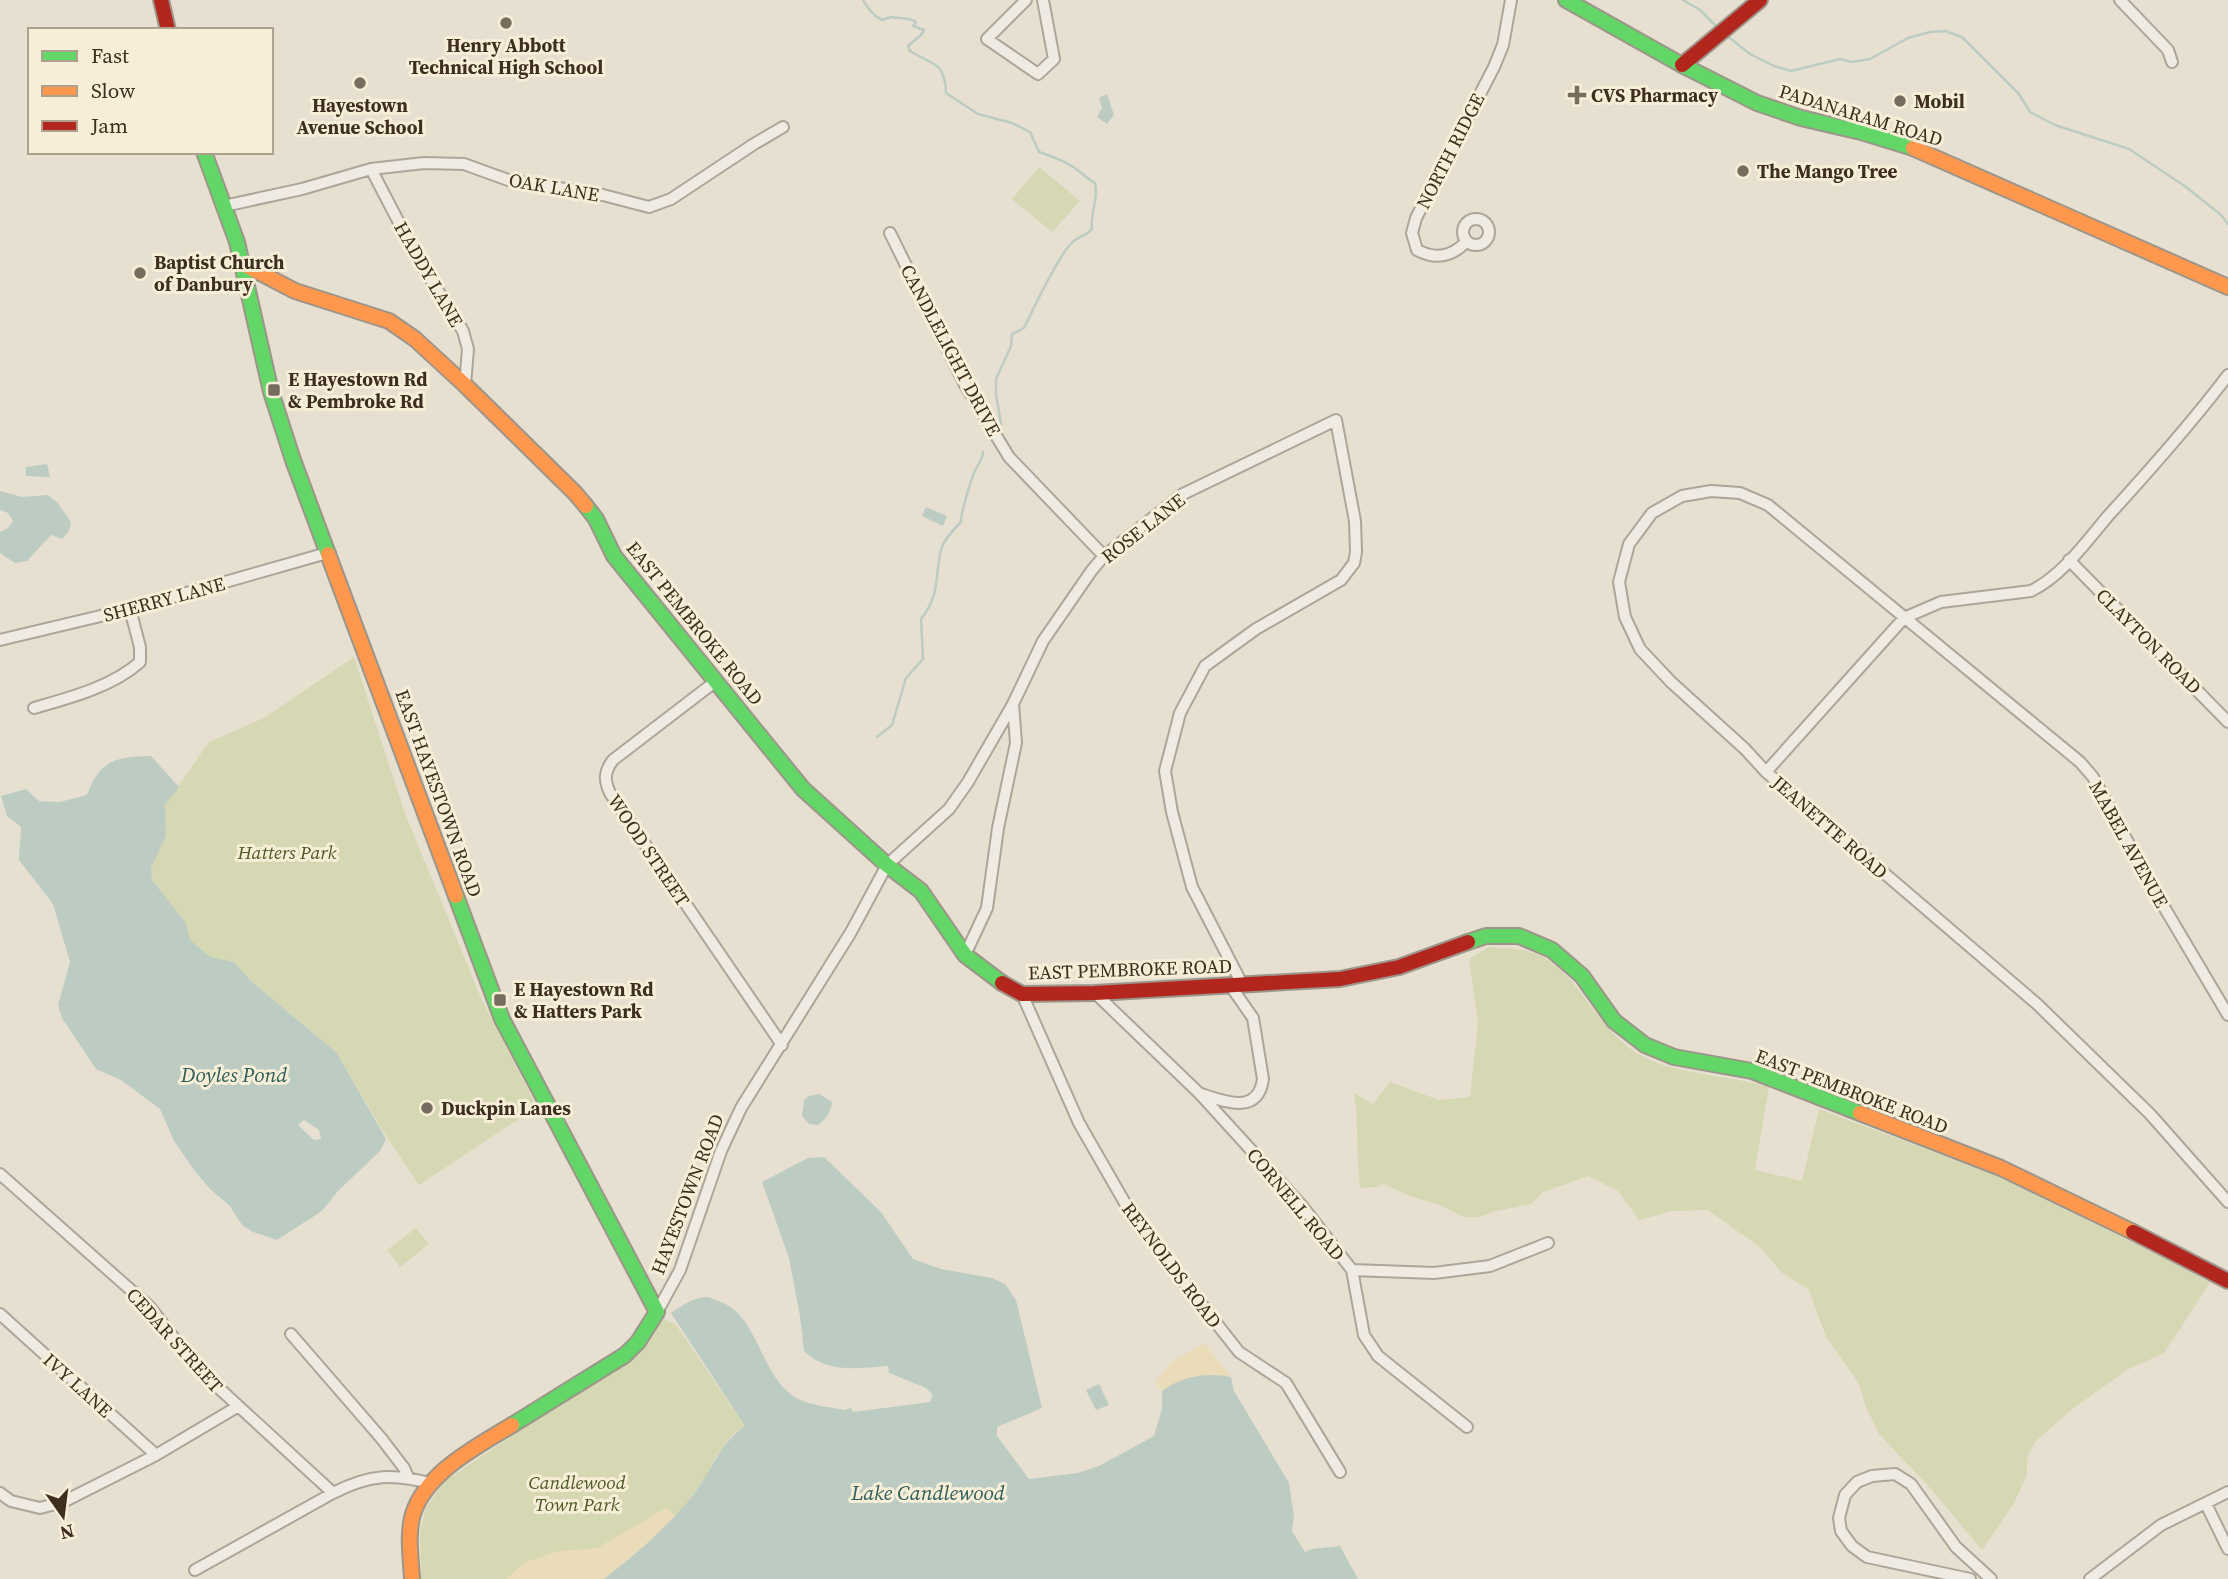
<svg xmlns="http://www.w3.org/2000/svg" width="2228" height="1579" viewBox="0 0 2228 1579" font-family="'Source Serif 4',serif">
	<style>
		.green { fill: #d6d7b3 }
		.sand { fill: #eadcb9 }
		.water { fill: #bcccc2; fill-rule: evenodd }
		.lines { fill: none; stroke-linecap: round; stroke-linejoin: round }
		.stream { stroke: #bcccc2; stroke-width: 2.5 }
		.street-casing { stroke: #ada599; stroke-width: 14 }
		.fast-casing { stroke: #9c958a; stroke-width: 18 }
		.slow-casing { stroke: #9c958a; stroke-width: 18 }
		.jam-casing { stroke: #9c958a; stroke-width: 18 }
		.street { stroke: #efebe3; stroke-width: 10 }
		.fast { stroke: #63d668; stroke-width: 14 }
		.slow { stroke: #ff974d; stroke-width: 14 }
		.jam { stroke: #b3261e; stroke-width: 14 }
		.poi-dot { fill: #786c5e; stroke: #f7eed8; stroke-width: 2.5 }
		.labels { text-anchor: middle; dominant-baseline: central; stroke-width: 6; stroke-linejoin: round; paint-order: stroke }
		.poi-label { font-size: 19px; font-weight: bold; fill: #3d2e20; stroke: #f7eed8; text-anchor: start }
		.street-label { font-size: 19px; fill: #3d2e20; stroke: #f7eed8 }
		.park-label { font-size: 19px; font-style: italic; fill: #4d5a26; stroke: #f7eed8 }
		.water-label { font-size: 21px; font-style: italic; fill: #2f5d5a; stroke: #f7eed8 }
	</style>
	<rect width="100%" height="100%" fill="#e7e0d1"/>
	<path class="green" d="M1039,167L1080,201L1052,232L1012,199Z
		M354,657L404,811L481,998L537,1107L419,1185L382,1130L337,1053L251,981L234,962L210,958L189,940L186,923L152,880L151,868L166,836L165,805L209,742L264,718Z
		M1489,947C1509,948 1534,949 1550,961C1587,989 1600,1034 1644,1057C1674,1074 1733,1076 1769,1087L1755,1170L1802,1181L1819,1109L1997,1176L2164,1258L2210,1283L2164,1353L2127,1370L2071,1410L2035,1442L2027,1458V1475L2013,1505L1982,1550L1932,1490L1879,1434L1866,1407L1858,1382L1826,1337L1809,1290L1781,1272L1761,1248L1708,1210L1672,1211L1639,1220L1618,1191L1588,1176L1543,1192L1531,1204L1496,1211L1480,1217H1463L1440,1205L1410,1196L1384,1184L1377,1187L1360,1188C1356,1156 1359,1125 1354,1093L1373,1104L1390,1082L1439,1100L1470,1097L1478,1023L1469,959Z
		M416,1228L429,1244L400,1267L387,1250Z
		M664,1319L676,1325L745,1426L733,1434L715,1458L705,1479L680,1512L654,1537L604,1579H421L420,1533L425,1510L443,1482L607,1373L645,1343Z"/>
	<path class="sand" d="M1204,1343L1231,1377C1208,1373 1181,1377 1162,1391L1155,1382L1172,1362Z
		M666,1508L675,1516L630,1559L604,1579H506L525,1562L559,1551L597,1548Z"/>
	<path class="water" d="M1107,94L1114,115L1107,124L1097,117L1102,108L1099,98Z
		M47,464L50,477L26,476V467Z
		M0,491L22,497L48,495L57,502L71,522L69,531L62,539L51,535L27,561L15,563L0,553V532L8,528L13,521L8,513L0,510Z
		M926,507L947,516L943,526L922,516Z
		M151,756L179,787L165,805L166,836L151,868L152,880L186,923L190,940L210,957L234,962L251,981L337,1053L386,1139L380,1151L338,1191L322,1211L277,1240L253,1232L242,1225L229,1205L211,1190L194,1170L174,1141L160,1109L121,1080L96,1069L62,1018L58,1005L70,962L53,904L19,860L21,827L7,816L1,796L26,789L39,801L60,802L87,795C100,759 117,757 151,756ZM304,1120L319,1130L321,1139L314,1140L298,1125Z
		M819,1094L832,1102C831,1111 826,1120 818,1125L809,1124L802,1116L804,1100L809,1096Z
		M824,1157L881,1212L913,1259L941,1269L992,1278L1005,1284L1016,1300L1042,1408L997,1427V1436L1029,1479L1078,1473L1099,1466L1154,1436L1162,1409V1391C1182,1376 1206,1372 1231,1377L1234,1391L1289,1483L1294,1517L1292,1531L1305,1552L1312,1549L1340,1546L1358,1579H604C637,1553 668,1527 694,1494C713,1469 718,1445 745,1426L671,1313C680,1307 694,1297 705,1297C709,1296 712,1299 715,1300C760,1312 757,1373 796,1398C809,1405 829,1407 844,1410L851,1408L853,1412L930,1402L933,1395L926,1388L889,1373L888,1366C859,1368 827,1374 804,1351L800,1316L789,1258L762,1182L808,1158Z
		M1099,1384L1109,1405L1096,1410L1086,1390Z"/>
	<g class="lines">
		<path class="stream" d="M863,0C868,9 873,16 882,20L891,17C900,19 907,17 916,22L913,26L924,30L921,35L908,46L910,51C932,65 945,61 946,93L978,114L1012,123L1030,132L1039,152C1051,156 1066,161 1076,169C1083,174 1088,179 1095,183C1099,198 1090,213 1092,229C1086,236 1080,236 1074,241C1061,249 1032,312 1024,328L1012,334L1011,346L996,379V394L1001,424
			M1683,0L1700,10L1718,28
			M1726,35L1750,54L1774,66L1791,71L1840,59L1852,62L1870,59L1908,38L1930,32L1945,31L1962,37L2019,94L2030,112L2055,125L2129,149L2186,187L2221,215L2228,224
			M877,737L892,725L906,678L923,659L921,619C941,593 934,579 941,550C944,539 954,529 961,522C960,516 971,480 974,473C977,465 983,460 983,452"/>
		<defs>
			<path id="street" d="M1026,0L987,39L1038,74L1054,59L1043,0
				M2120,0L2168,50L2172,62
				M371,169L417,257L463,331L468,349L465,385
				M224,206L302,189L371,169L424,163L464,164L508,180L603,195L649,207L671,199L754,144L783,127
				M1463 232a13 13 0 1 1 26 0a13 13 0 1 1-26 0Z
				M890,233L964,383L1009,457L1104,556
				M1467,241C1452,257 1436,260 1417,250L1412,233L1416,218L1494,67L1503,45L1511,0
				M2069,560L2228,722
				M0,640L130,609L327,553
				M716,681L613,760C604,772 604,780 610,793L782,1045
				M34,708C69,698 112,687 140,662V647L130,609
				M1766,772L1904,618L1941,602L2031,591C2062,576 2086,542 2108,516C2150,470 2191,424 2228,375
				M965,955L987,908L998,828L1016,743L1013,704
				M1095,993L1200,1094L1303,1207L1352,1270L1364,1335L1378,1356L1467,1427
				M1022,994L1079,1123L1133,1217L1239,1352L1286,1383L1340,1472
				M2228,1015L2151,885L2093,777L2080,762L1768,505L1740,493L1711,491L1682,496L1652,513L1629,544L1619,582L1625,617L1640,649L1671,682L1745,749L1766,772L2037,1004L2150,1114L2228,1202
				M1201,1094C1223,1101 1258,1116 1263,1079L1253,1018L1230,985
				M0,1174L150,1307L197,1368L333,1493C370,1474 394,1473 433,1484
				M1352,1270L1434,1273L1490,1266L1548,1243
				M657,1312L680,1270L721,1151L741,1108L851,932L887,865L949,809L968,782L1013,704L1043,641L1092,570L1104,556L1183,494L1336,420L1355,521L1356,552L1354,563L1341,580L1256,629L1205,666L1180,713L1165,771L1172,812L1192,887L1242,984
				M0,1314L156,1455
				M291,1334L381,1438L404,1468L408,1477
				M0,1493L11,1501L40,1508L63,1502L156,1455L237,1407
				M2206,1504L2228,1549
				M195,1570L333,1493
				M1970,1579L1867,1557L1852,1546L1841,1531L1839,1518L1845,1495L1857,1482L1872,1476L1895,1474L1911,1484L1956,1547L1991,1579
				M2090,1579L2161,1525L2228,1492"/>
			<path id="fast" d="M1566,0L1682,65L1757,103L1801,118L1861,132L1913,148
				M204,152L237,242L271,392L293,460L328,554
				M586,506L596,519L614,556L803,789L887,865L921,891L965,955L1002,983
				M456,896L502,1019L657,1312L638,1342L625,1355L512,1425
				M1468,942L1486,936H1519L1552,950L1582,976L1614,1021L1645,1045L1674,1057L1752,1071L1860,1113"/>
			<path id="slow" d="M1913,148L2228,287
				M243,264L295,291L389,321L415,339L465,385L575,493L586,506
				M328,554L456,896
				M1860,1113L2001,1168L2133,1232
				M412,1579C411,1558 407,1535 413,1514C426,1472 478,1446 512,1425"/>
			<path id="jam" d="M161,0L168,30
				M1682,65L1760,0
				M1002,983L1022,994L1095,993L1340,979L1399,967L1468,942
				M2133,1232L2228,1281"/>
		</defs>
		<use href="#street" class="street-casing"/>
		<use href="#fast" class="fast-casing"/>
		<use href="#slow" class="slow-casing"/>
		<use href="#jam" class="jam-casing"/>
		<use href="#street" class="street"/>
		<use href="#fast" class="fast"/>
		<use href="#slow" class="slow"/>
		<use href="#jam" class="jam"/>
	</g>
	<g class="poi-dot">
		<circle cx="506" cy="23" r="7"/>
		<circle cx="360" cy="83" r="7"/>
		<path d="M1573.5 84.5h7v7h7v7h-7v7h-7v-7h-7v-7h7z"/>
		<circle cx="1900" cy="101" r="7"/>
		<circle cx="1743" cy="171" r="7"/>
		<circle cx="140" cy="273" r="7"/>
		<rect x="267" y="383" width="14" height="14" rx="3.5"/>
		<rect x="493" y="993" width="14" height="14" rx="3.5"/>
		<circle cx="427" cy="1108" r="7"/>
	</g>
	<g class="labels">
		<g class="poi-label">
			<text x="506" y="45" text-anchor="middle">Henry Abbott<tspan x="506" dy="22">Technical High School</tspan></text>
			<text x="1591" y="95">CVS Pharmacy</text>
			<text x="1914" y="101">Mobil</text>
			<text x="360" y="105" text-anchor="middle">Hayestown<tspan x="360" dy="22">Avenue School</tspan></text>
			<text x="1757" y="171">The Mango Tree</text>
			<text x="154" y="262">Baptist Church<tspan x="154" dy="22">of Danbury</tspan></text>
			<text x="288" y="379">E Hayestown Rd<tspan x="288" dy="22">&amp; Pembroke Rd</tspan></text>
			<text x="514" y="989">E Hayestown Rd<tspan x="514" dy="22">&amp; Hatters Park</tspan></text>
			<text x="441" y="1108">Duckpin Lanes</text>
		</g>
		<g class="street-label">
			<text transform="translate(1861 115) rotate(17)">PADANARAM ROAD</text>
			<text transform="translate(1450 151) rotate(-63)">NORTH RIDGE</text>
			<text transform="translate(554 187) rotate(10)">OAK LANE</text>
			<text transform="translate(429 274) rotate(60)">HADDY LANE</text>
			<text transform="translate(951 350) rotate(62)">CANDLELIGHT DRIVE</text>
			<text transform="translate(1143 528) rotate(-38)">ROSE LANE</text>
			<text transform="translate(164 599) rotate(-15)">SHERRY LANE</text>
			<text transform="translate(695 623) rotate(51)">EAST PEMBROKE ROAD</text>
			<text transform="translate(2149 641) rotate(45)">CLAYTON ROAD</text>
			<text transform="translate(439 793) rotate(70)">EAST HAYESTOWN ROAD</text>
			<text transform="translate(1830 827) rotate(41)">JEANETTE ROAD</text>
			<text transform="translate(2129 844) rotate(61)">MABEL AVENUE</text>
			<text transform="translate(649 850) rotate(56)">WOOD STREET</text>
			<text transform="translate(1130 969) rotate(-2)">EAST PEMBROKE ROAD</text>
			<text transform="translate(1852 1091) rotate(21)">EAST PEMBROKE ROAD</text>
			<text transform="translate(687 1194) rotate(-69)">HAYESTOWN ROAD</text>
			<text transform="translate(1296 1204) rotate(50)">CORNELL ROAD</text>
			<text transform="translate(1172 1265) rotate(53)">REYNOLDS ROAD</text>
			<text transform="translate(175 1340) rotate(48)">CEDAR STREET</text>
			<text transform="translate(78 1385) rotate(42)">IVY LANE</text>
		</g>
		<g class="park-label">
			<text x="287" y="852">Hatters Park</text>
			<text x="577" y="1482">Candlewood<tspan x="577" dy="22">Town Park</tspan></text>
		</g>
		<g class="water-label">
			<text x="234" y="1074">Doyles Pond</text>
			<text x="928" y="1492">Lake Candlewood</text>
		</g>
	</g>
	<rect x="28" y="28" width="245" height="126" fill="#f7eed8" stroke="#ada18e" stroke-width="2"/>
	<rect x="42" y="51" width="35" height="10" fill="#63d668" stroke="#ada18e" stroke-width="2"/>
	<text x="91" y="63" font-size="21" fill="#3d2e20">Fast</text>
	<rect x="42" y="86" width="35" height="10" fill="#ff974d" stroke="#ada18e" stroke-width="2"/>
	<text x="91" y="98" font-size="21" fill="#3d2e20">Slow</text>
	<rect x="42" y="121" width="35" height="10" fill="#b3261e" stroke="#ada18e" stroke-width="2"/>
	<text x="91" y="133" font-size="21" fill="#3d2e20">Jam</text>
	<g transform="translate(63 1516) rotate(166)" stroke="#f7eed8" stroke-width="5" paint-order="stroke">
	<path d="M0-5L12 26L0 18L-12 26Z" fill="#3d2e20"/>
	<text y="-10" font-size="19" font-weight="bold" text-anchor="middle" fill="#3d2e20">N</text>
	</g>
</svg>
